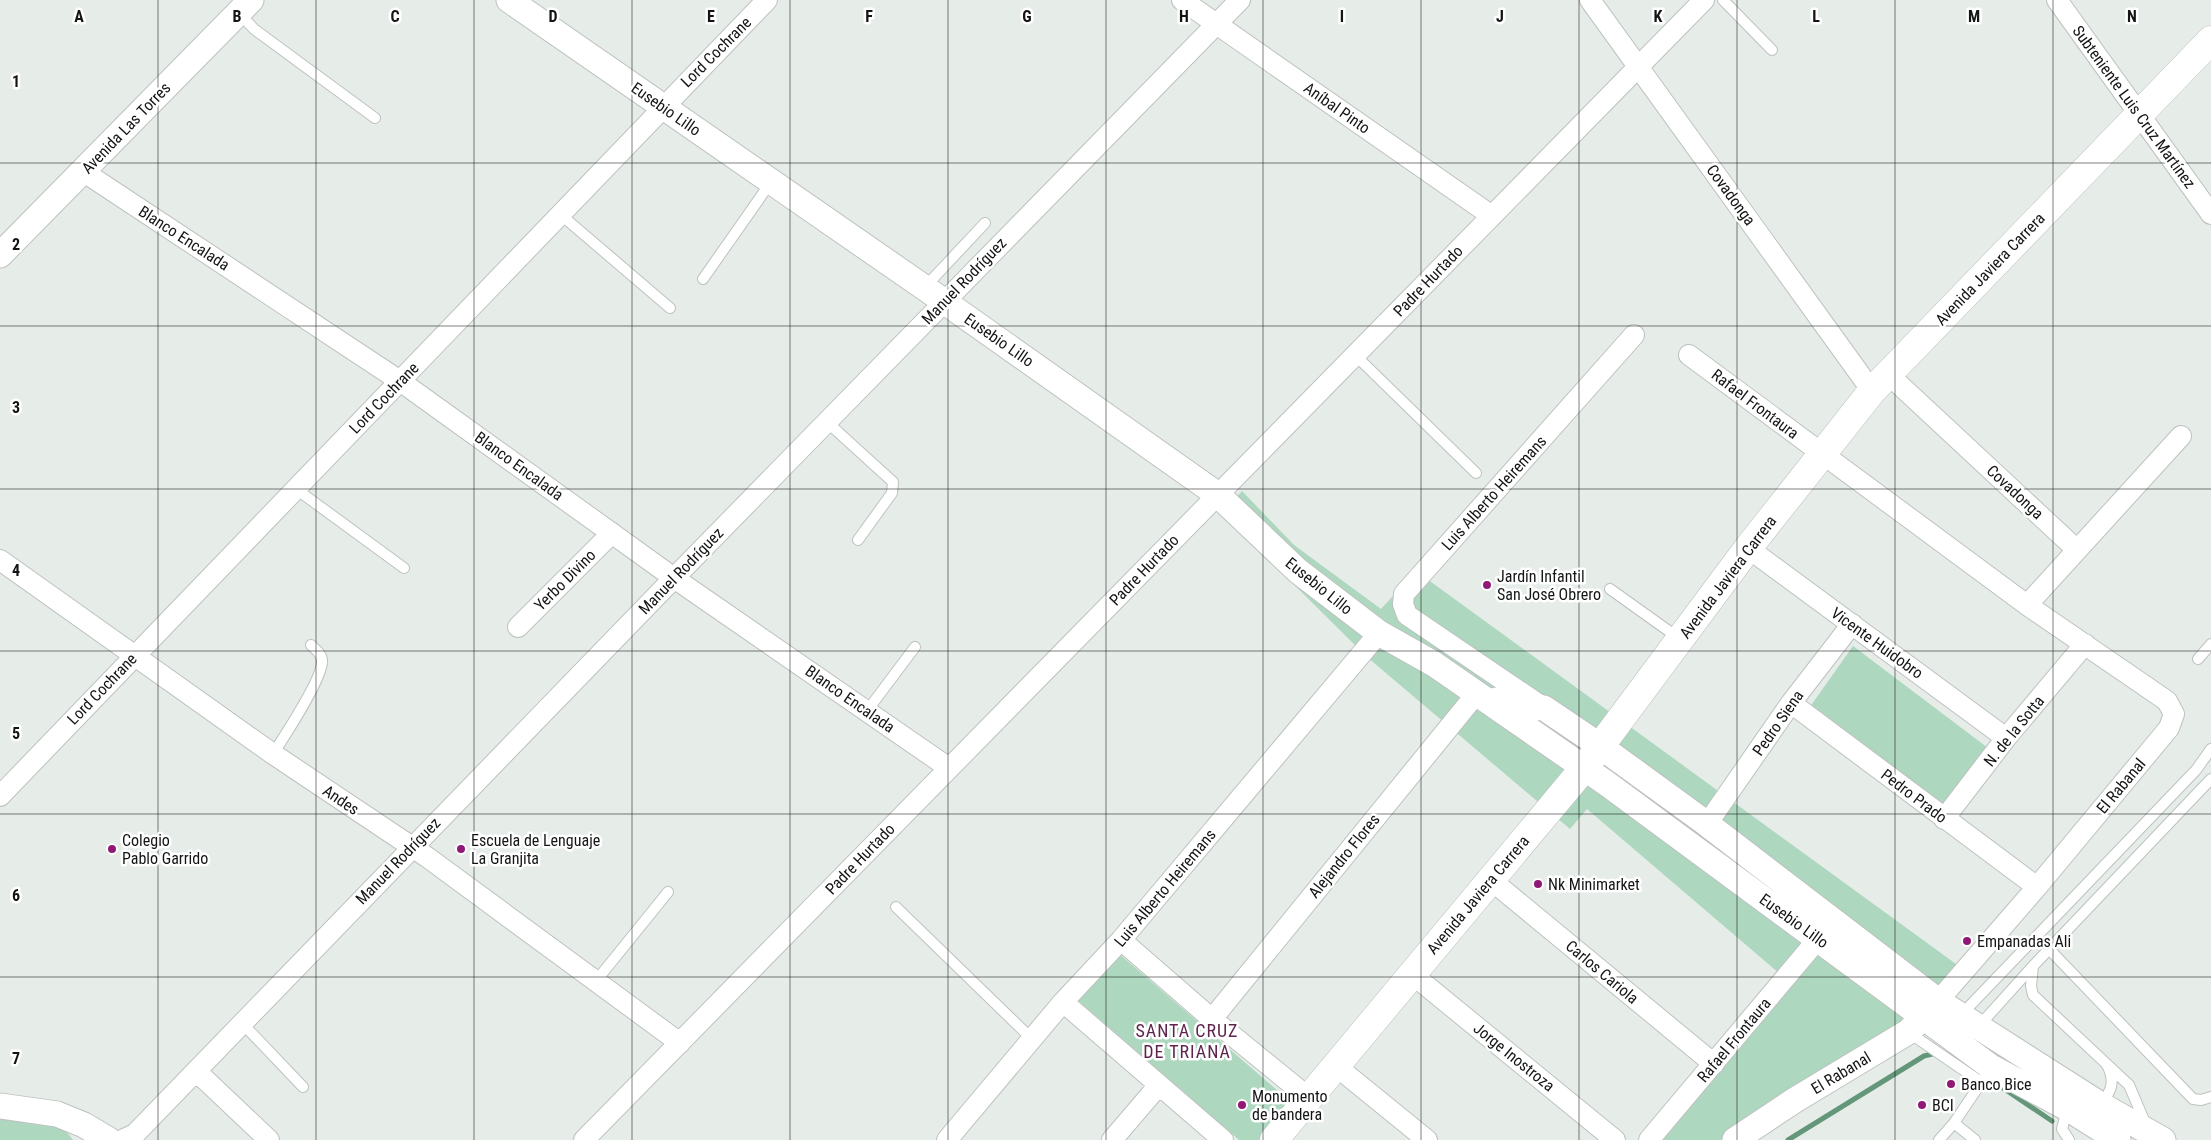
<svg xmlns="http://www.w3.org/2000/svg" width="2211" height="1140" viewBox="0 0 2211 1140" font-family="'Roboto Condensed',sans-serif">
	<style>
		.green { fill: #add7bf }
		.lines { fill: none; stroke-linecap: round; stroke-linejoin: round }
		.stream { stroke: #64967a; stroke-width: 5 }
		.service-casing { stroke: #bdc2bf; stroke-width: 12 }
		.minor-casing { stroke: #bdc2bf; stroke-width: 22 }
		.tertiary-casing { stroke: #bdc2bf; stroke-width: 27 }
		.secondary-casing { stroke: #bdc2bf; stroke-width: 29 }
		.service { stroke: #fff; stroke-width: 10 }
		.minor { stroke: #fff; stroke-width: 20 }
		.tertiary { stroke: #fff; stroke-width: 25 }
		.secondary { stroke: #fff; stroke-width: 28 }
		.grid { fill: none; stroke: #131514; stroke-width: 1; stroke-opacity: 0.55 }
		.poi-dot { fill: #911976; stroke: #fff; stroke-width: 2 }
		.labels { text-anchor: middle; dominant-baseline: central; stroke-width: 5; stroke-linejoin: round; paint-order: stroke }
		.street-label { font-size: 16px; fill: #131514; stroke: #fff }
		.poi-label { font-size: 16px; fill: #131514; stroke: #fff; text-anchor: start }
		.neighbourhood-label { font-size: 18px; letter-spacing: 1px; fill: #5f254f; stroke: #fff }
		.grid-label { font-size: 16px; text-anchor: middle; font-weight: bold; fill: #131514; stroke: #fff; stroke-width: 5; stroke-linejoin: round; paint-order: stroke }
	</style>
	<rect width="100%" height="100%" fill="#e6ece8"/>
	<path class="green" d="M1242,491L1294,545L1381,609L1416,571L1967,972L1756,1140H1654L1793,985L1587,809L1570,829L1367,657L1222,513Z
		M1853,646L1988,748L1942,812L1807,711Z
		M1117,952L1299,1109L1270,1140H1239L1075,998Z
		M0,1118L62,1126L73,1140H0Z"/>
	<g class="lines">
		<path class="stream" d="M1944,1053L1972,1068
			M1997,1084L2052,1121
			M1788,1140L1924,1056L1936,1053"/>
		<defs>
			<path id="service" d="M1723,0L1772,50
				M239,13L254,29L375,118
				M560,214L670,308
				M703,279L771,182
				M925,287L985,223
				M1355,355L1476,473
				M827,422L893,482L892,493L858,540
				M296,489L404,568
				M1610,589L1680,639
				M2198,659L2211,644
				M867,711L915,647
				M273,754C284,737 323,678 322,661C322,654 316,650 311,645
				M896,907L1033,1040
				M2049,949L2193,1099L2201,1100L2211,1097
				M2033,966L2031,986L2033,995L2129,1085L2146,1125
				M596,981L668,892
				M1961,1015L2196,770L2211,749
				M242,1023L303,1087
				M1979,1026L2033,966L2211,779
				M1908,1032L1981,1082
				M2101,1105C2111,1091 2116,1082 2107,1065
				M2067,1109L2062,1129L2069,1140
				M1954,1123L1975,1140
				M1939,1140L1954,1123L1991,1068"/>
			<path id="minor" d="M1182,0L1492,216
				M1590,0L1872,391
				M2057,0L2211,214
				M84,172L400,381L674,578L949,768
				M1689,355L2027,605L2167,701L2174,714L2169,728L2037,887L1938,1001
				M1888,374L2076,549
				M1748,548L2006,738
				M0,560L273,754L427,857L680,1043
				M2027,605L2181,436
				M518,627L612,533
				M1791,703L2037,887
				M1544,708L1407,615L1403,604L1404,594L1634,335
				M0,796L767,0
				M1944,819L2006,738L2085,644
				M1707,824L1791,703L1852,624
				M1491,880L1714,1064
				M1121,940L1212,1019L1309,1098
				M1412,974L1615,1140
				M1063,1002L1223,1140
				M1212,1019L1477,693
				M1336,1066L1427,1140
				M196,1071L269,1140
				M122,1140L135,1134L674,578L1240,0
				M584,1140L1704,0
				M947,1140L1063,1002L1121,940L1379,633
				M1112,1140L1159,1085
				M1649,1140L1818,939"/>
			<path id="tertiary" d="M509,0L935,295L1218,495L1298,571L1379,633L1434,664L1606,783L1991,1067L2067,1108L2118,1140
				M0,255L251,0
				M1496,700L1517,706L1544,708L1593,741L1707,824L1938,1001L2101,1105L2163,1140
				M0,1106L57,1114L84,1125L109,1140
				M1735,1140L1795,1100L1908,1032L1935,1005"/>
			<path id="secondary" d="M1274,1140L1584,768L1748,548L1872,391L2211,40"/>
		</defs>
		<use href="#service" class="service-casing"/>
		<use href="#minor" class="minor-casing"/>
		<use href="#tertiary" class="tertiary-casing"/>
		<use href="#secondary" class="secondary-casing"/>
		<use href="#service" class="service"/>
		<use href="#minor" class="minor"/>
		<use href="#tertiary" class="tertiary"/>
		<use href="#secondary" class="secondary"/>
	</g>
	<path class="grid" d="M158,0V1140M316,0V1140M474,0V1140M632,0V1140M790,0V1140M948,0V1140M1106,0V1140M1263,0V1140M1421,0V1140M1579,0V1140M1737,0V1140M1895,0V1140M2053,0V1140M0,163H2211M0,326H2211M0,489H2211M0,651H2211M0,814H2211M0,977H2211"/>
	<g class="poi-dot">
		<circle cx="1487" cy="585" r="5"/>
		<circle cx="112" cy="849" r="5"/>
		<circle cx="461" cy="849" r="5"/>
		<circle cx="1538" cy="884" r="5"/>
		<circle cx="1967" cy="941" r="5"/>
		<circle cx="1951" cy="1084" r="5"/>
		<circle cx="1242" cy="1105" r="5"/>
		<circle cx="1922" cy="1105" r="5"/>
	</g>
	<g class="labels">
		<g class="street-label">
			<text transform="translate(716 52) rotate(-45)">Lord Cochrane</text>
			<text transform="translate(2134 107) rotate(54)">Subteniente Luis Cruz Martínez</text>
			<text transform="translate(1337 108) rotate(35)">Aníbal Pinto</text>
			<text transform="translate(666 109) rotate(35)">Eusebio Lillo</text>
			<text transform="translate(126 128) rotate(-46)">Avenida Las Torres</text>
			<text transform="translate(1731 195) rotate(54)">Covadonga</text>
			<text transform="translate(184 238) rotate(33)">Blanco Encalada</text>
			<text transform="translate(1990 269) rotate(-46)">Avenida Javiera Carrera</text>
			<text transform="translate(964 281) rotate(-46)">Manuel Rodríguez</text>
			<text transform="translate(1428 281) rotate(-46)">Padre Hurtado</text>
			<text transform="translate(999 340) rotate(35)">Eusebio Lillo</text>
			<text transform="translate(384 398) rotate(-46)">Lord Cochrane</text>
			<text transform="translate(1755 404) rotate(37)">Rafael Frontaura</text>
			<text transform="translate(519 466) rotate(36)">Blanco Encalada</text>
			<text transform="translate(2015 492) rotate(43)">Covadonga</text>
			<text transform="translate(1494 493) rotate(-48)">Luis Alberto Heiremans</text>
			<text transform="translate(1144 570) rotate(-46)">Padre Hurtado</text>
			<text transform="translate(681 571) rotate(-46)">Manuel Rodríguez</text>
			<text transform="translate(1728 577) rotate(-53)">Avenida Javiera Carrera</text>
			<text transform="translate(565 580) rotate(-45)">Yerbo Divino</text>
			<text transform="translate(1319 586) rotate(39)">Eusebio Lillo</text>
			<text transform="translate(1877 643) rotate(36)">Vicente Huidobro</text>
			<text transform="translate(102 689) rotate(-46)">Lord Cochrane</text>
			<text transform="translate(850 699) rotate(35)">Blanco Encalada</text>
			<text transform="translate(1778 723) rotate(-55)">Pedro Siena</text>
			<text transform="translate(2014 731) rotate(-51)">N. de la Sotta</text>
			<text transform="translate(2121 786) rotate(-50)">El Rabanal</text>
			<text transform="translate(1914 796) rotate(37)">Pedro Prado</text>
			<text transform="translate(341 800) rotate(34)">Andes</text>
			<text transform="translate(1344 856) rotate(-51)">Alejandro Flores</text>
			<text transform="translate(860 859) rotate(-46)">Padre Hurtado</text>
			<text transform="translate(398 861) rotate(-46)">Manuel Rodríguez</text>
			<text transform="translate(1165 888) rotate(-50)">Luis Alberto Heiremans</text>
			<text transform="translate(1478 895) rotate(-50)">Avenida Javiera Carrera</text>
			<text transform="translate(1794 921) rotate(36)">Eusebio Lillo</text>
			<text transform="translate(1602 972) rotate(40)">Carlos Cariola</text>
			<text transform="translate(1734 1040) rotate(-50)">Rafael Frontaura</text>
			<text transform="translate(1514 1057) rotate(39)">Jorge Inostroza</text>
			<text transform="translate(1841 1073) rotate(-31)">El Rabanal</text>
		</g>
		<g class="poi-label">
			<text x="1497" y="576">Jardín Infantil<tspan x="1497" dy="18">San José Obrero</tspan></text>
			<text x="122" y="840">Colegio<tspan x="122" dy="18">Pablo Garrido</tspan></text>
			<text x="471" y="840">Escuela de Lenguaje<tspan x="471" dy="18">La Granjita</tspan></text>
			<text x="1548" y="884">Nk Minimarket</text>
			<text x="1977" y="941">Empanadas Ali</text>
			<text x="1961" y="1084">Banco Bice</text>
			<text x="1252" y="1096">Monumento<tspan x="1252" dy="18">de bandera</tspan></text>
			<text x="1932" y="1105">BCI</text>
		</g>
		<g class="neighbourhood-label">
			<text x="1187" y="1030">SANTA CRUZ<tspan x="1187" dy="21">DE TRIANA</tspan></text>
		</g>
	</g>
	<g class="grid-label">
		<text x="79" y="22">A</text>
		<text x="237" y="22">B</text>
		<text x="395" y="22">C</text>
		<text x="553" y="22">D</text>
		<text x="711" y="22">E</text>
		<text x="869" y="22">F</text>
		<text x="1027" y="22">G</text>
		<text x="1184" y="22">H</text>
		<text x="1342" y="22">I</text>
		<text x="1500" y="22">J</text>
		<text x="1658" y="22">K</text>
		<text x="1816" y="22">L</text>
		<text x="1974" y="22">M</text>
		<text x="2132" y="22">N</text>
		<text x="16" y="87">1</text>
		<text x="16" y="250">2</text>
		<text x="16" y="413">3</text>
		<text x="16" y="576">4</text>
		<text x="16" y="739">5</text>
		<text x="16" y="901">6</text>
		<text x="16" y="1064">7</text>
	</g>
</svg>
